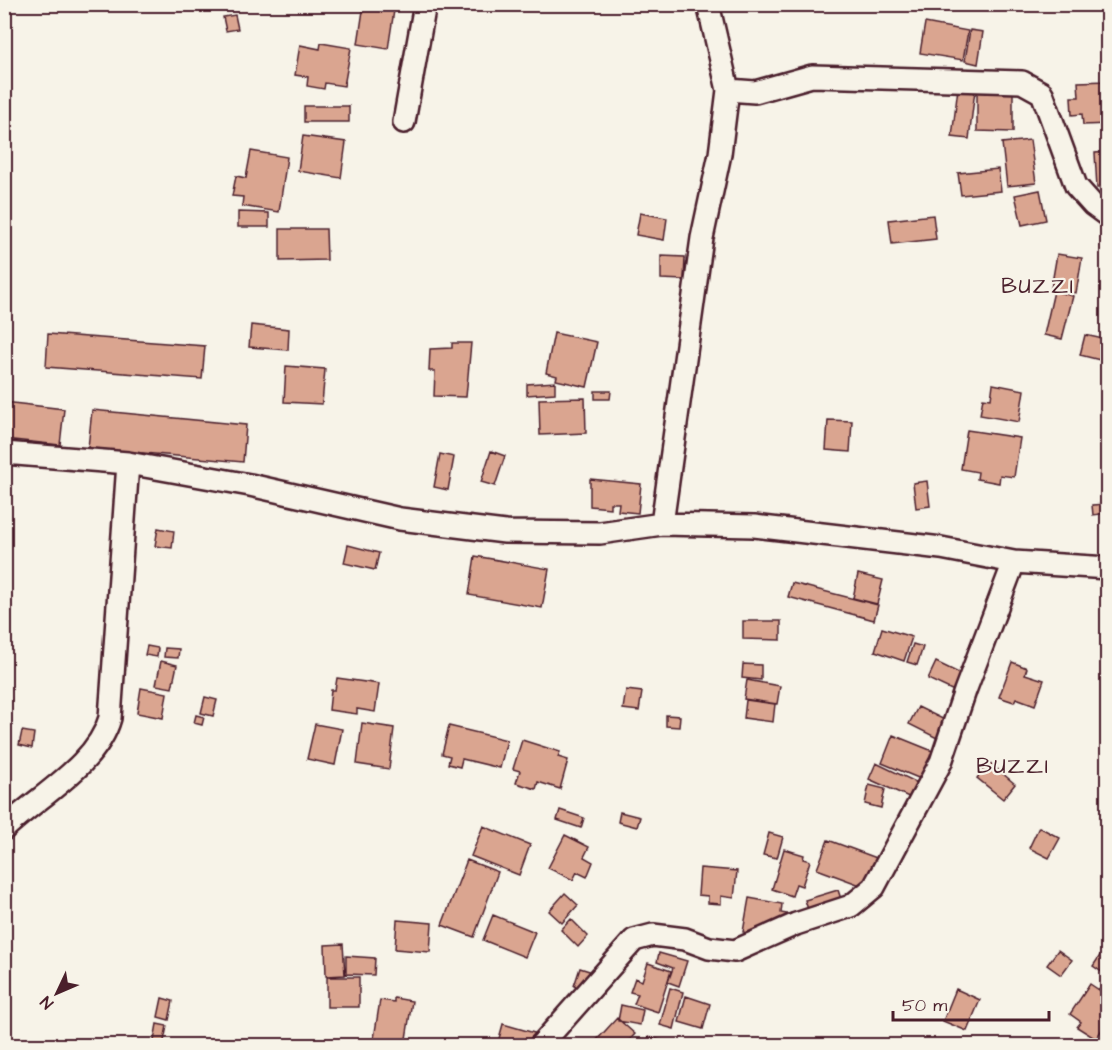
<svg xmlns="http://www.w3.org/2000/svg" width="1112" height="1050" viewBox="0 0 1112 1050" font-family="'Architects Daughter',sans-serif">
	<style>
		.building { fill: #daa590; stroke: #4a1f2b; stroke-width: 1.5 }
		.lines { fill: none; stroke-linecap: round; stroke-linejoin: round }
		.minor-casing { stroke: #4a1f2b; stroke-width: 26 }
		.minor { stroke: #f7f3e8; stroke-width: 21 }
		.labels { text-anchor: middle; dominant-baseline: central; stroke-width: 4.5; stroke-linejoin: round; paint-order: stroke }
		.quarter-label { font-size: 22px; letter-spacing: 1.5px; fill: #4a1f2b; stroke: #f7f3e8 }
	</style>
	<rect width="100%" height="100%" fill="#f7f3e8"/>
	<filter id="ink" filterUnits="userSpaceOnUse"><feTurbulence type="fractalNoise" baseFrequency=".0167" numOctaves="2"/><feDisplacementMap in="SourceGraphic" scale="12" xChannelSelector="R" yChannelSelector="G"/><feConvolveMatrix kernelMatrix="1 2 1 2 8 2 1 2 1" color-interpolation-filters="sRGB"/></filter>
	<g filter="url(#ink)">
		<path class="building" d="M364,4H395L388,49L358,44Z
			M738,4H801V5L738,7Z
			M235,15L238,29L226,31L223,17Z
			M925,23L968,31L963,60L920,53Z
			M970,30L983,32L978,64L965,61Z
			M321,43L351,48L344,86L325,83L324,89L307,86L308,77L295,75L300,45L320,49Z
			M1108,81V124L1083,125L1082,114L1072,115L1071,97H1079L1078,82Z
			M958,88L975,90L969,139L952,137Z
			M977,92L1013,93V132L977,131Z
			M304,106H349V122H304Z
			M303,136L346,142L341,178L298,171Z
			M1030,140L1036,183L1007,186L1002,143Z
			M251,151L287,157L279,212L242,206L243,197L232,196L236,176L246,178Z
			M1108,152V188H1097L1095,153Z
			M998,169L1001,191L961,195L958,173Z
			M1040,190L1046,220L1022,225L1015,195Z
			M238,212L269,213V227H238Z
			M640,213L667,218L664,240L636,235Z
			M933,215L936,239L892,244L889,220Z
			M280,229H326L327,260L280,261Z
			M1057,254L1082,258L1076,293L1051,289Z
			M661,256L685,257L684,280L661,279Z
			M1054,291L1073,296L1062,339L1044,335Z
			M251,325L289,329L288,350L249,347Z
			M554,333L597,342L587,387L556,380L557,376L546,373Z
			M48,334L205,346L202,379L46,367Z
			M1085,335L1108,340V362L1080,355Z
			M452,343H471L466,397L434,396L435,371H429L430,349L452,348Z
			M286,366L325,369L322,404L284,402Z
			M555,382V393L527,395V384Z
			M993,384L1024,390L1019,422L980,415L983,398L991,399Z
			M595,391H611L610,399H595Z
			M585,398L586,433L540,435L539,399Z
			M4,402L64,409L60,445L4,439Z
			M92,410L246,425L243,462L88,448Z
			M828,420L852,421L850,452L826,450Z
			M967,430L1020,438L1014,477L1000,475L999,483L977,479L978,472L961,469Z
			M491,451L505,456L495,486L481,482Z
			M440,454L454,457L448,490L434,487Z
			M590,479L641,484L638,513L618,511L619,503H610V508L590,506Z
			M927,481L930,506L916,508L913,483Z
			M1108,504V513L1093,515L1092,505Z
			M158,528L174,531L172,548L155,546Z
			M348,545L379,553L375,570L344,563Z
			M475,556L549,569L542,608L469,595Z
			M858,574L883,580L877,604L853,598Z
			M792,583L878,605L874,620L788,597Z
			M743,621H781V640L743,639Z
			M882,628L912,637L904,661L875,651Z
			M913,644L923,647L917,665L907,662Z
			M147,646L158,648L157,657L145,655Z
			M165,648L179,649L178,658L164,657Z
			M161,661L177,665L172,688L156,685Z
			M936,662L965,676L956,692L928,679Z
			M1012,662L1027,668L1025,674L1044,680L1035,705L1016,698L1014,702L999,697Z
			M743,664L761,665V680L742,678Z
			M337,678L379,684L375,712L357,709V714L329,710L331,690H335Z
			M747,680L780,686L777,704L744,699Z
			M141,688L167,693L163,718L137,713Z
			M626,690L642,692L639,711L623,709Z
			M205,697L217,700L213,716L201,713Z
			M746,700L775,704L773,722L744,718Z
			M918,707L949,722L941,740L909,724Z
			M196,715L204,717L202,725L194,723Z
			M666,715L680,716L679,727L666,726Z
			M362,723L394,728L389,769L357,764Z
			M315,724L342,729L335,765L307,759Z
			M449,726L507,740L500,768L462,759L460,767L448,764L450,756L442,754Z
			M22,731L34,733L32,748L19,745Z
			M893,735L940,754L928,782L882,763Z
			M522,740L560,752L558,757L568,760L560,789L538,782L536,789L516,783L520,771L513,769Z
			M989,762L1015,784L1003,799L977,778Z
			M876,763L918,783L911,798L869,779Z
			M869,785L885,789L881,808L865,804Z
			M560,810L584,818L581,828L557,820Z
			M620,812L640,817L637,827L618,822Z
			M483,826L530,845L519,875L471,856Z
			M1039,827L1060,838L1049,858L1029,848Z
			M769,833L783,837L777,858L763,855Z
			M565,835L589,847L584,857L593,862L587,877L577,872L573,880L548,868Z
			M828,840L882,860L871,889L817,869Z
			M784,849L804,855L803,859L810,861L802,886L796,884L792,896L772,889Z
			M467,860L498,872L474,937L442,925Z
			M700,868L737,871L734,898L721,896V904L708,903V896L698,895Z
			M838,890L843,905L810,916L805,900Z
			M565,893L578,905L562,923L549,911Z
			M749,898L782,904L781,913L787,914L784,929L776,938L743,932Z
			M493,915L535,932L525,957L483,940Z
			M571,919L588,936L578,947L561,930Z
			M397,920L432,923L430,952L395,949Z
			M343,944L345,975L326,976L325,945Z
			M1058,950L1072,960L1061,975L1047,965Z
			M1103,951L1108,954V976L1093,966Z
			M659,953L687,961L679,986L668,982L673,968L657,962Z
			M346,956L375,958L374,975L346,974Z
			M648,963L671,971L658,1012L634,1004L638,994L630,992L635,978L642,981Z
			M580,968L608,977L603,995L574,986Z
			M327,977H359V1007H327Z
			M1090,984L1108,996V1020L1096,1039L1077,1027L1081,1022L1070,1014Z
			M670,988L683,992L674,1029L660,1025Z
			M956,989L980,1000L967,1031L943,1021Z
			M686,996L710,1004L703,1029L679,1022Z
			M162,998L173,1001L169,1020L158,1017Z
			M394,998L412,1001L405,1045L391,1042L390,1046L373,1045L380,1000L394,1002Z
			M621,1005L643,1010L640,1025L618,1021Z
			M617,1018L635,1034L624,1046H600L595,1042Z
			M157,1024L167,1026L163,1046H153Z
			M503,1024L545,1036L542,1046H497Z
			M649,1037L676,1044L675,1046H647Z"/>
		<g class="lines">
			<defs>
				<path id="minor" d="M708,4L728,90L755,92L812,76L1022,82L1042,93L1076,186L1093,205L1108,216
					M404,122L425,4
					M4,453L128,463L250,485L400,519L505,532L600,533L662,524L754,526L941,548L1014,562L1108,568
					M662,524L702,238L720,154L728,90
					M4,829C38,796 97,765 110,718L128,463
					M540,1046L634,940L653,935L685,939L709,948L735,951L796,924L851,906L874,887L941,762L965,691L1014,562"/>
			</defs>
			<use href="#minor" class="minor-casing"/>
			<use href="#minor" class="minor"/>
		</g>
	</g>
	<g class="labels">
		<g class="quarter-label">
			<text x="1038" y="286">BUZZI</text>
			<text x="1013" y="766">BUZZI</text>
		</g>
	</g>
	<rect width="1112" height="1050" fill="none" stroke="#f7f3e8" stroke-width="24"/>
	<rect x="12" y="12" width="1088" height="1026" fill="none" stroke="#4a1f2b" stroke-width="2" filter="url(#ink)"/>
	<g transform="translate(57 993) rotate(226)" stroke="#f7f3e8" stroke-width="4.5" paint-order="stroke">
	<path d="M0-4.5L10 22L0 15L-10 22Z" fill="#4a1f2b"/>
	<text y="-9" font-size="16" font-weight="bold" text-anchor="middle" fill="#4a1f2b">N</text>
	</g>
	<path d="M893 1011v9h156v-9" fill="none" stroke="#4a1f2b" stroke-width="3"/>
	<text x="902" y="1011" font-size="18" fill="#4a1f2b" stroke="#f7f3e8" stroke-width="4.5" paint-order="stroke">50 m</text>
</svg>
